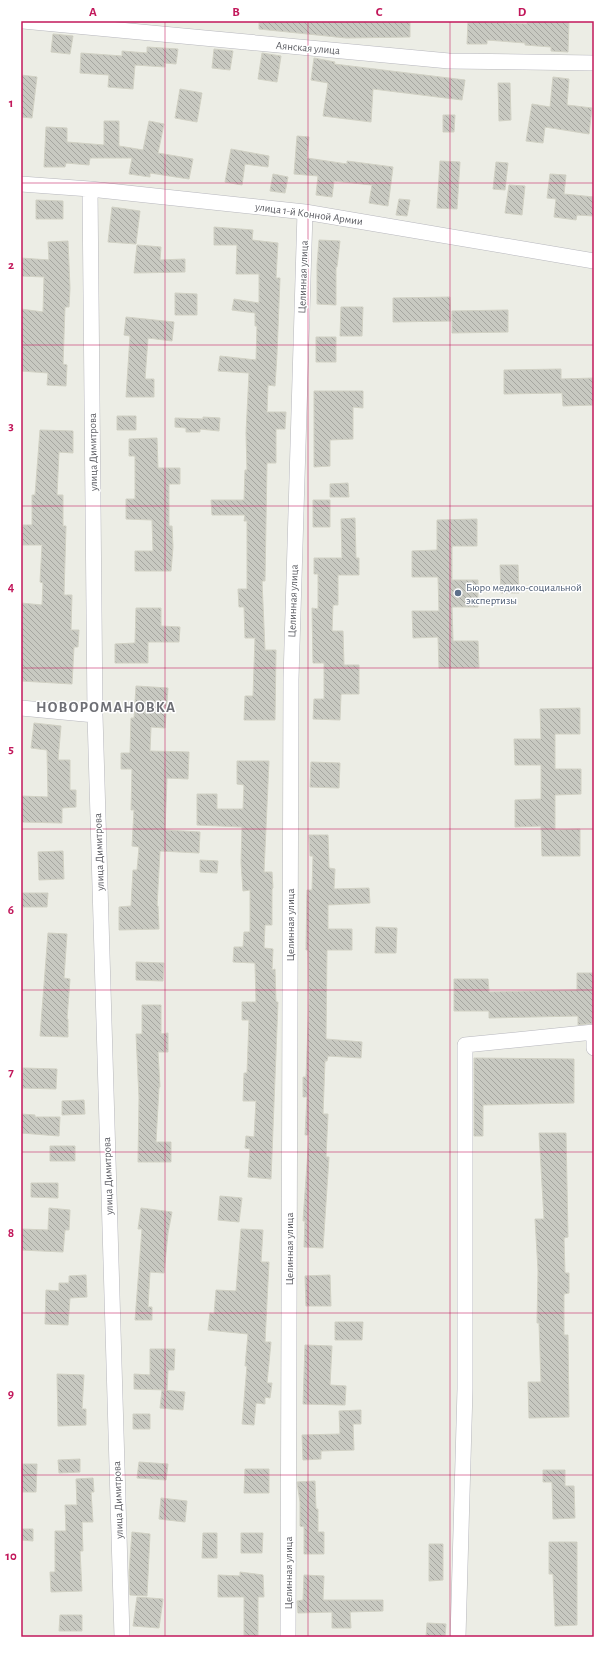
<svg xmlns="http://www.w3.org/2000/svg" width="615" height="1658" viewBox="0 0 615 1658" font-family="'Alegreya Sans',sans-serif">
	<style>
		.building { fill: url(#building-back-hatch); stroke: #d1d1c4 }
		.lines { fill: none; stroke-linecap: round; stroke-linejoin: round }
		.minor-casing { stroke: #b7b7bd; stroke-width: 16 }
		.minor { stroke: #fff; stroke-width: 15 }
		.grid { fill: none; stroke: #c2185b; stroke-width: 1; stroke-opacity: 0.55 }
		.service-dot { fill: #5c6f8a; stroke: #fff; stroke-width: 1.5 }
		.labels { text-anchor: middle; dominant-baseline: central; stroke-width: 3; stroke-linejoin: round; paint-order: stroke }
		.street-label { font-size: 11px; fill: #5c5d63; stroke: #fff }
		.service-label { font-size: 11px; fill: #4e5e75; stroke: #fff; text-anchor: start }
		.district-label { font-size: 15px; font-weight: bold; letter-spacing: 1px; fill: #6e6f75; stroke: #fff }
		.neatline { fill: none; stroke: #c2185b; stroke-width: 1.5 }
		.grid-label { font-size: 13px; text-anchor: middle; font-weight: bold; fill: #c2185b }
	</style>
	<defs>
		<pattern id="building-back-hatch" width="6" height="6" patternUnits="userSpaceOnUse"><rect width="6" height="6" fill="#c8c9c1"/><path d="M-1 5l2 2M0 0l6 6M5-1l2 2" fill="none" stroke="#a6a6a0"/></pattern>
	</defs>
	<rect width="100%" height="100%" fill="#ecede5"/>
	<path class="building" d="M259,21H410V37L346,38L259,29Z
		M468,21L527,24V21H569L568,52L551,51V47L525,45V43L487,40V44H467Z
		M53,34L73,36L70,54L51,52Z
		M147,47L178,49L176,64L165,63V67L135,65L133,89L108,87L109,75L80,73L81,53L122,56V51L147,53Z
		M214,49L233,51L230,70L212,68Z
		M262,53L281,56L277,82L258,79Z
		M314,58L335,62L334,64L465,80L462,100L373,89L371,122L323,116L328,83L311,80Z
		M21,75L37,77L32,118L21,117Z
		M553,77L569,79L567,105L592,108L589,134L545,127L543,143L526,141L532,104L550,107Z
		M498,83H510L511,120L499,121Z
		M180,89L202,93L197,122L175,118Z
		M443,115H455L454,132H443Z
		M104,121H119V146L143,150L149,121L164,124L158,153L193,159L189,179L150,173V177L129,174L132,158H90L89,165L66,163L65,167H44L46,127L67,128V142L104,145Z
		M297,136L309,137L307,158L347,164V161L393,167L388,206L369,203L372,185L334,181L332,197L316,195L318,176L294,174Z
		M231,149L269,156L268,167L245,164L242,185L225,182Z
		M440,161L460,162L457,209L437,208Z
		M496,162L508,163L505,190L493,189Z
		M273,174L288,177L285,193L270,191Z
		M550,174L566,175L564,194L594,197V216L577,215L576,220L554,217L556,199L547,198Z
		M509,185L525,186L522,215L505,213Z
		M399,199L410,200L407,216L396,215Z
		M36,200L63,201V219H36Z
		M112,207L140,211L136,244L108,242Z
		M214,227L253,230L252,240L278,243L276,278H280L277,354L275,386L268,385L267,412H286L285,429H276V463H267L265,581H262L265,650H276L275,720H244L245,696H253L255,638H245L244,607H239L238,589H247V521H244L245,515H212L211,500H244L245,470H247L246,433L249,373L218,371L220,356L256,360L257,326H255V313L232,310L234,299L259,303V274H236L237,245H214Z
		M319,240L340,241L337,267H336V305L317,304V265Z
		M68,241L70,288L69,307H65L63,364L67,365L66,386L47,385L48,373L21,371V309L43,312L44,277L21,276V258L49,260L48,242Z
		M137,245L161,247L160,260L185,259V272L134,273Z
		M175,293L197,294V315H175Z
		M450,297L451,321L393,322V298Z
		M341,307H363L362,336H340Z
		M508,310V332L452,333V311Z
		M126,317L174,322L172,341L148,338L145,379H154V397H126L130,336L124,335Z
		M316,337H336V362H316Z
		M561,369V379L594,378V405L563,406L562,393L504,394V370Z
		M314,391H363V408L353,407V439L330,440V466L314,467Z
		M117,416H136V430H117Z
		M203,417L220,418L219,431L200,429V432H186V428L175,427V418L203,419Z
		M40,430L73,431V453L59,452L57,495H63V526H66L64,595H72L71,630H79L78,647H74L72,684L21,681V603L42,605L43,583L40,582L42,545H22L23,525H32V495H35Z
		M157,438L158,468H180V484H169V526H172L173,547L171,571H135V551H153L152,520L126,519V499H135V456H129V439Z
		M348,483L349,497H330V484Z
		M313,500H330V527H313Z
		M355,518L356,558H359V575H338V605H333L332,631H343L344,665H359V694H341L340,720L313,719L314,699H324V663H313L312,608L318,609V574H314V558H342L341,519Z
		M477,519V546H452V580H478V607H452L453,641H478L479,668H439L438,637L413,638L412,611H439L438,577H412V551L437,550V520Z
		M500,565H518L519,593H501Z
		M136,608H161V626L180,627L179,642H148V663H115V644L135,643Z
		M136,686L168,688L165,728L151,727L150,751L189,752L188,779L167,778L165,830L200,832L199,853L160,851L157,906H158L159,929L119,930V907L131,906L133,870H137L139,847L132,846L134,810H131L132,769H121V753H130L131,718H134Z
		M580,708V734H555V769H581V794L555,795V830L580,829V856H542L541,826L515,827V800L541,799V765H515L514,739H541L540,709Z
		M34,723L61,726L58,760H70V790H76V807L62,808V823L21,822V796L48,797L47,750L31,748Z
		M237,761H269L264,872H272L273,888L272,889V925H265L264,948L273,949L272,970L275,969L276,1002H278L271,1179L248,1177L250,1149L245,1148L246,1136L254,1137L256,1101H243L244,1073H247L249,1020H242V1002H256L255,963L233,962L234,947H243L244,932H250V890L243,891L241,863L242,827L197,825V794H217V809H243L244,785L237,784Z
		M311,762L340,763L339,788L310,787Z
		M309,835H328L329,868L335,869L334,889L369,888L370,903L328,905V929H352V950H327L326,1039L362,1042L361,1058L328,1056L327,1061H325L323,1114H328L326,1157H329L323,1248L304,1247L305,1221H303L309,1135H305L307,1097H303V1077H306L309,998L308,950H306L307,890H312L313,856H310Z
		M63,851L64,879L39,880L38,852Z
		M200,860L218,861L217,873L200,872Z
		M21,893H48L47,907H21Z
		M376,927L397,928L396,953H375Z
		M48,933L67,934L64,978L70,979L67,1019H68V1037L40,1036Z
		M136,962L164,963L163,981L136,980Z
		M577,973H594V1023L578,1025V1016L489,1018V1011H454V979H488L489,992L577,990Z
		M142,1005H161V1034L168,1033V1052H158L160,1087H159L156,1142H171V1162H138L139,1098L136,1034H142Z
		M474,1058L574,1059V1103L483,1105V1136H474Z
		M23,1068L57,1069L56,1089L22,1088Z
		M84,1100L85,1114L62,1115V1101Z
		M21,1114L35,1115V1117H60L59,1136L21,1133Z
		M539,1133H566L568,1237L564,1238L565,1273H569V1293L564,1294V1335H568L569,1417L529,1418L528,1382H541L539,1323H537L538,1270L535,1219H544Z
		M50,1146H75V1161H50Z
		M31,1183H58V1198L31,1197Z
		M220,1196L242,1198L239,1222L218,1220Z
		M49,1208L70,1210L69,1230H65L63,1252L21,1250V1229L48,1230Z
		M141,1208L172,1212L168,1233L164,1273L150,1272L148,1307H152V1320H135L142,1229H138Z
		M241,1229L263,1230L261,1262H269L265,1342H271L267,1383H272L270,1398L265,1397V1404L256,1403L254,1425L242,1424L247,1366H245L248,1334L208,1330L210,1313L214,1314L216,1290L236,1291Z
		M86,1275L87,1297L70,1298L68,1325L45,1324L46,1290L59,1291V1283H69V1276Z
		M330,1275L331,1306H306L305,1276Z
		M335,1322H363L362,1340H335Z
		M305,1345L332,1346L330,1385L346,1386L345,1405L303,1404Z
		M150,1349H175L174,1370H168L167,1390L134,1389V1374L150,1375Z
		M57,1374L84,1375L82,1409H86V1425L58,1426Z
		M162,1390L185,1392L183,1410L160,1408Z
		M361,1410V1424H353L354,1450L321,1451V1459L303,1460L302,1435L340,1434L339,1411Z
		M133,1414H150V1429H133Z
		M80,1459V1472L59,1473L58,1460Z
		M139,1462L168,1464L166,1480L137,1478Z
		M21,1464H37L36,1492H21Z
		M245,1469H269V1493H244Z
		M543,1470H565V1486H574L575,1518L553,1519L552,1482H543Z
		M93,1478L94,1492H91L93,1522H82L83,1551H80L82,1591L51,1592L50,1572H55V1531H66L65,1505H77L76,1479Z
		M315,1481L316,1509H318V1532H324V1554H304V1527L300,1526V1502L297,1482Z
		M161,1498L187,1501L185,1522L159,1519Z
		M21,1529H33V1541L21,1540Z
		M132,1532L150,1534L147,1596L130,1595L129,1572Z
		M203,1533H217V1558H202Z
		M241,1533H263L262,1553H241Z
		M549,1542H577V1625L555,1626L553,1574H549Z
		M429,1544H443V1580L429,1581Z
		M240,1572L263,1575L264,1597H258V1637H244V1597H218V1575L240,1576Z
		M304,1575L324,1576L323,1600H383V1611L350,1612L351,1628H332V1612L298,1613L297,1601L303,1600Z
		M137,1597L163,1599L159,1628L133,1626Z
		M60,1615H82V1631H59Z
		M427,1623L446,1624L445,1637H426Z"/>
	<g class="lines">
		<defs>
			<path id="minor" d="M23,21L449,61L594,63
				M21,184L90,189L305,212L594,261
				M90,189L95,715L122,1637
				M21,708L95,715
				M594,1032V1048
				M288,1637L291,679L305,212
				M458,1637L465,1389V1045L594,1032"/>
		</defs>
		<use href="#minor" class="minor-casing"/>
		<use href="#minor" class="minor"/>
	</g>
	<path class="grid" d="M165,21V1637M308,21V1637M450,21V1637M21,183H594M21,345H594M21,506H594M21,668H594M21,829H594M21,990H594M21,1152H594M21,1313H594M21,1475H594"/>
	<circle class="service-dot" cx="458" cy="593" r="4"/>
	<g class="labels">
		<g class="street-label">
			<text transform="translate(308 48) rotate(5)">Аянская улица</text>
			<text transform="translate(309 214) rotate(8)">улица 1-й Конной Армии</text>
			<text transform="translate(303 277) rotate(-88)">Целинная улица</text>
			<text transform="translate(93 452) rotate(-91)">улица Димитрова</text>
			<text transform="translate(293 601) rotate(-88)">Целинная улица</text>
			<text transform="translate(99 852) rotate(-92)">улица Димитрова</text>
			<text transform="translate(290 925) rotate(-90)">Целинная улица</text>
			<text transform="translate(108 1176) rotate(-92)">улица Димитрова</text>
			<text transform="translate(289 1249) rotate(-90)">Целинная улица</text>
			<text transform="translate(118 1500) rotate(-92)">улица Димитрова</text>
			<text transform="translate(288 1573) rotate(-90)">Целинная улица</text>
		</g>
		<g class="service-label">
			<text x="466" y="587">Бюро медико-социальной<tspan x="466" dy="13">экспертизы</tspan></text>
		</g>
		<g class="district-label">
			<text x="106" y="707">НОВОРОМАНОВКА</text>
		</g>
	</g>
	<rect width="615" height="1658" fill="none" stroke="#ffffff" stroke-width="44"/>
	<rect x="22" y="22" width="571" height="1614" class="neatline"/>
	<g class="grid-label">
		<text x="93" y="16">A</text>
		<text x="236" y="16">B</text>
		<text x="379" y="16">C</text>
		<text x="522" y="16">D</text>
		<text x="11" y="107">1</text>
		<text x="11" y="269">2</text>
		<text x="11" y="430">3</text>
		<text x="11" y="591">4</text>
		<text x="11" y="753">5</text>
		<text x="11" y="914">6</text>
		<text x="11" y="1076">7</text>
		<text x="11" y="1237">8</text>
		<text x="11" y="1398">9</text>
		<text x="11" y="1560">10</text>
	</g>
</svg>
